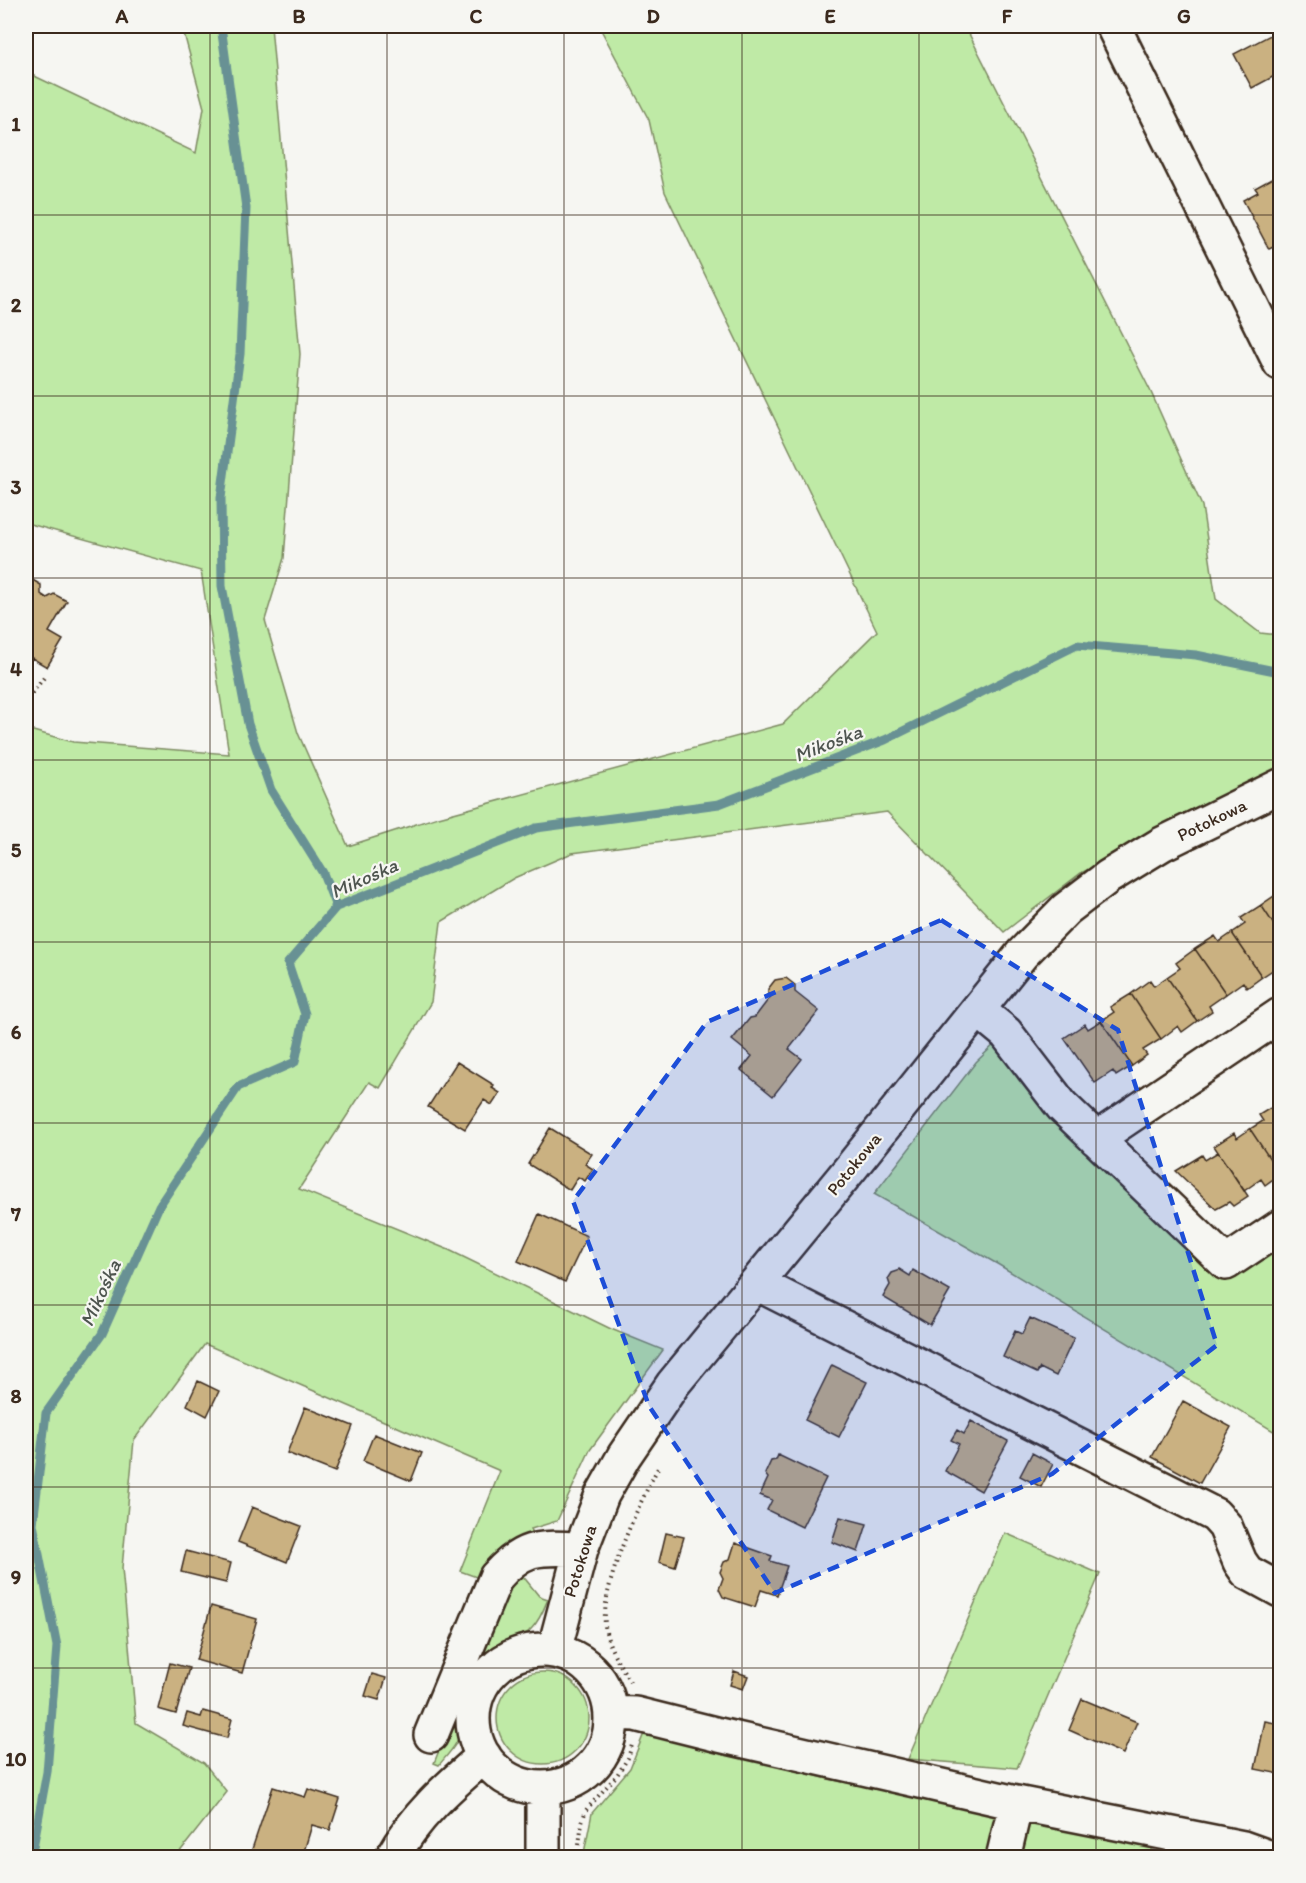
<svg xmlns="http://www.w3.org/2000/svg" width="1306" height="1883" viewBox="0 0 1306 1883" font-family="Itim,sans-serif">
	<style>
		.green { fill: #bfeaa6; stroke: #7d8a62; stroke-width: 1.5 }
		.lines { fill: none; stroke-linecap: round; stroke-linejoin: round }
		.stream { stroke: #679194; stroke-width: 9 }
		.building { fill: #cab181; stroke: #3b2a1e; stroke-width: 1.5 }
		.minor-casing { stroke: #3b2a1e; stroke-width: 38 }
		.path { stroke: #3b2a1e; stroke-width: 4; stroke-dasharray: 1.5 4.5; stroke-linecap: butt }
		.minor { stroke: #f6f6f2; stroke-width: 33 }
		.marked { fill: #1d4ed8; fill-opacity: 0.2; stroke: #1d4ed8; stroke-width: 4.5; stroke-dasharray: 12 8; stroke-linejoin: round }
		.grid { fill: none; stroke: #3b2a1e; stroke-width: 1.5; stroke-opacity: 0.55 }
		.labels { text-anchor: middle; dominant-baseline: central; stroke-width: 4.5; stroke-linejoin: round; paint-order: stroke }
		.street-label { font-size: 18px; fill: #3b2a1e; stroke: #f6f6f2 }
		.water-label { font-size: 20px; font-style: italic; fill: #4e554f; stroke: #f6f6f2 }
		.neatline { fill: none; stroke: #3b2a1e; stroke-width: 2 }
		.grid-label { font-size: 20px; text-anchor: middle; font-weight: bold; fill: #3b2a1e }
	</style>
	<rect width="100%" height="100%" fill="#f6f6f2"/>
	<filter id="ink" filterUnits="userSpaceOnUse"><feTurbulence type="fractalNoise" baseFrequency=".0167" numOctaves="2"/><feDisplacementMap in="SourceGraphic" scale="12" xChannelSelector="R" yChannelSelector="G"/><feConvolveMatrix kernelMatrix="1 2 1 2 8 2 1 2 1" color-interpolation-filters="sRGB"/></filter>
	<g filter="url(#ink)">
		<path class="green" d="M182,26H271L300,354L284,558L265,620L298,733L348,846L435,818L783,724L877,631L665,192L649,120L599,26H965L1150,390L1202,506L1216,599L1260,633L1280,635V769L1239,794L1081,873L1004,932L887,812L572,853L514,878L441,922L431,1002L380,1088L369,1082L299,1189L449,1250L611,1329L663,1350L590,1450L557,1521L531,1529L535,1537L479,1578L460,1571L500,1471L205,1344L134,1440L122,1568L136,1723L204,1763L227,1792L178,1854L167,1857H26V729L73,742L229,754L201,571L26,523V72L196,153L204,108Z
			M999,1040L1051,1113L1223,1279L1280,1245V1435L999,1265L874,1194L976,1062Z
			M1005,1533L1100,1574L1017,1768L908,1759Z
			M518,1570L539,1596L548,1599C544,1609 540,1620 532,1628C517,1646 492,1652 478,1672C464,1693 468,1708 462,1730C458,1744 448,1754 439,1765L434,1763L493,1615Z
			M497 1718a46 46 0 1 1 92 0a46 46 0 1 1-92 0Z
			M645,1731L828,1779L994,1811L1002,1827L993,1857L617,1858L604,1854L603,1857L583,1858L592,1813L630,1768Z
			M1030,1823L1152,1848L1151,1857L1020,1858Z"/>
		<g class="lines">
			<path class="stream" d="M221,26L246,208L240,354L221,498L222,586L248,724L271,790L323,873L336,907
				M31,1858L47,1772L57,1646L33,1524L46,1413L102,1334L159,1206L238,1087L295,1062L305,1014L288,963L336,907L536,828L719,804L885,740L1077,645L1196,655L1280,672"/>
		</g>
		<path class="building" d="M1280,30V73L1252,88L1234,54Z
			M1275,177L1277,181L1280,180V244L1269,249L1243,200L1258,192L1255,188Z
			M26,576L41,585V594L47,598L54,594L67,601L49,632L63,640L47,667L32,658L28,664L26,662Z
			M1280,892V934L1261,905Z
			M1261,905L1280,934V957L1274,962L1277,967L1262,977L1232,933L1245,924L1241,918Z
			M1232,933L1262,977L1247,988L1243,982L1226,994L1195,949L1215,936L1219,942Z
			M1195,949L1226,994L1209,1006L1212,1011L1197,1021L1167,977L1180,968L1176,963Z
			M1167,977L1197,1021L1182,1032L1178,1026L1161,1039L1131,994L1150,980L1154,986Z
			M786,978L795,985V992L819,1011L789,1049L802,1059L773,1096L741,1070L752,1056L732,1040L750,1018L755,1017L771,996L768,994V989L775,980Z
			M1131,994L1161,1039L1143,1050L1147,1055L1132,1066L1101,1021L1114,1012L1110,1007Z
			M1101,1021L1132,1066L1116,1076L1113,1071L1095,1083L1064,1038L1085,1024L1088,1029Z
			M457,1062L494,1085L492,1088L500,1093L492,1105L484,1100L465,1129L428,1107Z
			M1280,1102V1174L1250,1129L1263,1121L1259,1115Z
			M550,1128L592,1154L585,1164L593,1169L585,1181L578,1177L570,1190L528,1164Z
			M1250,1129L1280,1174L1265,1185L1261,1179L1244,1191L1214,1146L1234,1133L1237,1138Z
			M1218,1152L1248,1196L1233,1206L1229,1202L1216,1209L1176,1171L1202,1155L1205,1160Z
			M539,1214L587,1236L565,1282L518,1261Z
			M899,1269L910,1276L913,1270L950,1291L930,1325L883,1297L890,1285L888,1279L892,1273L898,1271Z
			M1030,1318L1074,1338L1056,1376L1040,1368L1037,1373L1003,1357L1015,1331L1022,1334Z
			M832,1365L867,1382L839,1437L805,1420Z
			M198,1381L219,1391L207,1416L187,1405Z
			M1183,1401L1231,1427L1200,1483L1152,1457Z
			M305,1407L353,1426L335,1472L287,1453Z
			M971,1421L1008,1441L981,1491L945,1471L959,1444L951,1440L957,1430L964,1434Z
			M374,1434L422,1453L411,1481L363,1461Z
			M1032,1453L1053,1464L1041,1487L1020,1476Z
			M778,1455L826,1478L802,1527L767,1510L772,1500L760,1495L768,1478L765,1474L771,1461L776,1460Z
			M252,1507L301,1526L287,1562L238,1542Z
			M840,1517L867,1524L858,1552L832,1542Z
			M666,1533L684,1537L675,1567L659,1562Z
			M735,1543L772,1556L770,1561L787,1566L777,1595L761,1590L755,1607L723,1597L719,1589L723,1578L720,1572L724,1562L730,1559Z
			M186,1551L231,1563L226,1583L181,1572Z
			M211,1606L257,1619L242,1673L196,1660Z
			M170,1663L189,1668L176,1714L158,1709Z
			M734,1671L748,1676L743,1689L730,1685Z
			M372,1674L386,1678L379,1700L365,1696Z
			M1082,1699L1137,1722L1123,1754L1069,1730Z
			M203,1711L232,1719L227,1738L183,1726L187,1713L201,1717Z
			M1265,1721L1280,1724V1774L1255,1769Z
			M273,1787L305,1797L308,1789L340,1799L330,1830L312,1825L302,1858H263L251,1852Z"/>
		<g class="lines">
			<defs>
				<path id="minor" d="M1113,26L1280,363
					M978,1010L1006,1033L1062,1106L1226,1263L1280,1227
					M1096,1139L1280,1015
					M756,1283L1215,1515L1225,1526L1240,1562L1247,1572L1280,1590
					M473 1719a69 69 0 1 1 138 0a69 69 0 1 1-138 0Z
					M554,1651L581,1549L602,1495L624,1456L673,1384L850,1169L1022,954L1066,909L1108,877L1162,844L1280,786
					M611,1713L635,1714L719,1735L1016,1803L1243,1848L1271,1858
					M431,1735L496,1577C525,1544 541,1548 581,1549
					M543,1789V1858
					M392,1858C415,1816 448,1787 484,1756
					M1003,1858L1016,1803"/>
			</defs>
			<use href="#minor" class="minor-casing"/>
			<path class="path" d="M26,695L32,693L46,675
				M630,1682C621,1666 610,1651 606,1632C597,1591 639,1504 659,1466
				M579,1845L582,1822L586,1810L617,1775L628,1758L632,1745"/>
			<use href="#minor" class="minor"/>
		</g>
	</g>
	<path class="marked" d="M941,920L1118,1030L1217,1345L1052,1474L775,1593L649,1406L573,1201L707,1022Z"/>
	<path class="grid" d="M210,26V1858M387,26V1858M564,26V1858M742,26V1858M919,26V1858M1096,26V1858M26,215H1280M26,396H1280M26,578H1280M26,760H1280M26,942H1280M26,1123H1280M26,1305H1280M26,1487H1280M26,1668H1280"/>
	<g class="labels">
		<g class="street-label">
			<text transform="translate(1212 820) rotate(-26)">Potokowa</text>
			<text transform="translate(854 1164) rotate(-51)">Potokowa</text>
			<text transform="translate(580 1561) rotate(-73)">Potokowa</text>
		</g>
		<g class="water-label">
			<text transform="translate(828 743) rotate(-21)">Mikośka</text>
			<text transform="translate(364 878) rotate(-24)">Mikośka</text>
			<text transform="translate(100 1293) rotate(-65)">Mikośka</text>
		</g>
	</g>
	<rect width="1306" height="1883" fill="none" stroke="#f6f6f2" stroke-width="66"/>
	<rect x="33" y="33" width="1240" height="1817" class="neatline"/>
	<g class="grid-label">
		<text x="122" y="23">A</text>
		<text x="299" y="23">B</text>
		<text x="476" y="23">C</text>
		<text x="653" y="23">D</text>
		<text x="830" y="23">E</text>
		<text x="1007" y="23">F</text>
		<text x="1184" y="23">G</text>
		<text x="16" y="131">1</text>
		<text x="16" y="312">2</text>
		<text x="16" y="494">3</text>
		<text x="16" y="676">4</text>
		<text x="16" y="857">5</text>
		<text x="16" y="1039">6</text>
		<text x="16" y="1221">7</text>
		<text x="16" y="1403">8</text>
		<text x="16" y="1584">9</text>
		<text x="16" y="1766">10</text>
	</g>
</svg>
